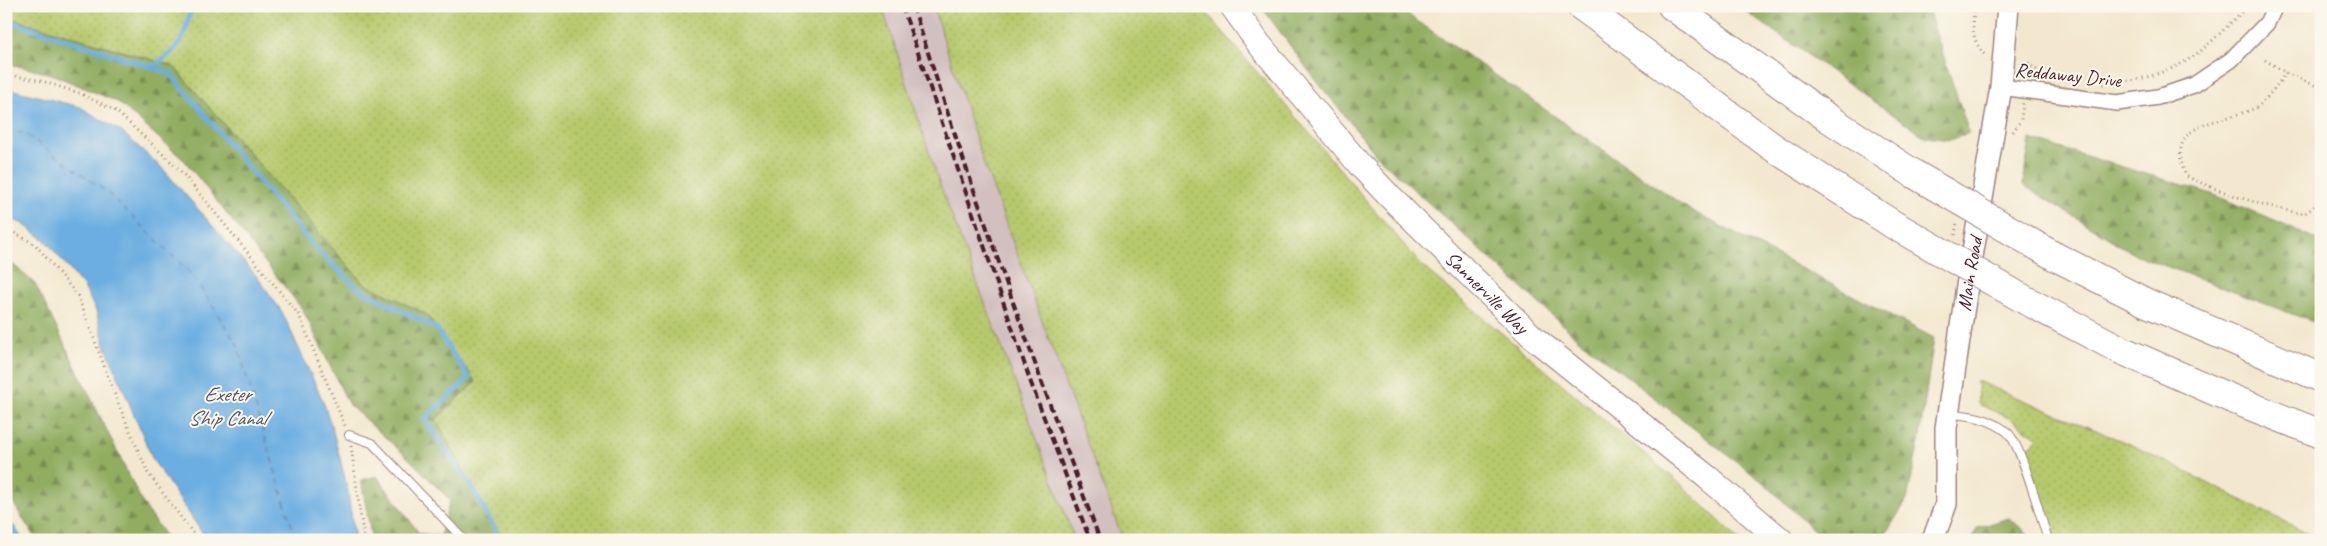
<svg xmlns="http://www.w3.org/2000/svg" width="2327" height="546" viewBox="0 0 2327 546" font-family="Caveat,sans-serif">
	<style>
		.railway { fill: #d2bfc0 }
		.grass { fill: url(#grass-dots); stroke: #80744c }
		.forest { fill: url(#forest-firs); stroke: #6d6646 }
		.water { fill: #6caee1; stroke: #5b6686 }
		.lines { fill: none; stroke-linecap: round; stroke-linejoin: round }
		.stream { stroke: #6caee1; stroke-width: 5 }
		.ferry { stroke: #56516b; stroke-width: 1; stroke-dasharray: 6 5; stroke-linecap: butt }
		.lane-casing { stroke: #9e847d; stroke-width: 10 }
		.street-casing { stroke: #9e847d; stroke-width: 18 }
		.secondary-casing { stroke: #9e847d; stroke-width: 24 }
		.primary-casing { stroke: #9e847d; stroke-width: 26 }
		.highway-casing { stroke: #9e847d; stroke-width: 30 }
		.path { stroke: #9e847d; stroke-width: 3; stroke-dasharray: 1 4; stroke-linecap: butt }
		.lane { stroke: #fff; stroke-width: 8 }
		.street { stroke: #fff; stroke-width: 15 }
		.secondary { stroke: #fff; stroke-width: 21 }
		.primary { stroke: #fff; stroke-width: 24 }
		.highway { stroke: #fff; stroke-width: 28 }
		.rail { stroke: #4a1f2b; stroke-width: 4; stroke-dasharray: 8 4; stroke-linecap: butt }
		.highway-bridge-casing { stroke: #9e847d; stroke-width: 30; stroke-linecap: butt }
		.highway-bridge { stroke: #fff; stroke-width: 28 }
		.labels { text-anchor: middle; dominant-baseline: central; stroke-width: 4; stroke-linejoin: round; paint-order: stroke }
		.street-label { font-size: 20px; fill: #4a1f2b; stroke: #fbf7ec }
		.water-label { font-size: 21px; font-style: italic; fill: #56516b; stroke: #fbf7ec }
	</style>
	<defs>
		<pattern id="grass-dots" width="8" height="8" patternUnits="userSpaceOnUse" patternTransform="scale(1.25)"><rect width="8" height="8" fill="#b6c96c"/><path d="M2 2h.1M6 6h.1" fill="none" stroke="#9eac5e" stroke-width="1.8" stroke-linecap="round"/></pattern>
		<pattern id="forest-firs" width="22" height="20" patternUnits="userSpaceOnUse" patternTransform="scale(1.25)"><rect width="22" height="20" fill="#90ad60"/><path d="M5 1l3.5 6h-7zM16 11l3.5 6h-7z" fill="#788c4f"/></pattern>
	</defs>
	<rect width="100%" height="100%" fill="#fbf7ec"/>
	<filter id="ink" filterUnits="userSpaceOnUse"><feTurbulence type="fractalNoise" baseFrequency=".02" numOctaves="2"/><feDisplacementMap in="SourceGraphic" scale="10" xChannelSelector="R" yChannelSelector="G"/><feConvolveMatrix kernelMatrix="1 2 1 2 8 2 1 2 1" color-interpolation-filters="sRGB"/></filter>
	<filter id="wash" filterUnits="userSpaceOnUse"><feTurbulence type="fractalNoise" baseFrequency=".0096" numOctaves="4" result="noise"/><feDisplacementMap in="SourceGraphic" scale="20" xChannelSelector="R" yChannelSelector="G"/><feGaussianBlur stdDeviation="1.12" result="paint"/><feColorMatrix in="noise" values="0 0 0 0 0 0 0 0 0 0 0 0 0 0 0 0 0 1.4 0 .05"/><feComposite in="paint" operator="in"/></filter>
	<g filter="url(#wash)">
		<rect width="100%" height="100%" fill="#f3e8cf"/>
		<path class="railway" d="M882,6H933L984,164L1123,540H1075L937,177Z"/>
		<path class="grass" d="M6,6H882L937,177L1075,540H504L473,489L435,418L426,314L363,283L173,66L6,17Z
			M933,6H1201L1422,266L1683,486L1739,540H1123L984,164Z
			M1977,381L2134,446L2321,540H2053L2026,450L2038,438L2011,419L1978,404Z"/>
		<path class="forest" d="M1261,6H1400L1410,16L1690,210L1934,338L1919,442L1907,500L1882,540H1824L1764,483L1576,337L1378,157L1311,74Z
			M1738,6H1927L1969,133L1950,140L1925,137Z
			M6,17L173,66L363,283L426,314L476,382L436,419L501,540H372L361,480L377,476L419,533L440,536L450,500L405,455L349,405L303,310L185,161L118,102L51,74L6,63Z
			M2030,139L2212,194L2321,241V325L2134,254L2023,185Z
			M6,258L35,284L142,502L168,540H36L6,491Z
			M2009,518L2036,540H1972L1977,528Z"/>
		<path class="water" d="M6,88L80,107L122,132L163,169L259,279L282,312L323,401L333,431L347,486L355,540H207L153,460L105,345L96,311L84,287L46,241L23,224L6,216Z
			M6,521L14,526L23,540H6Z"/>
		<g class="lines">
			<path class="stream" d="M6,20L170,73L316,249L359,289L436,328L469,378L424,419L473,489L501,540
				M153,66C181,48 185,39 191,6"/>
			<path class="ferry" d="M6,132L24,133L107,192L192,275L237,344L296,540"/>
		</g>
	</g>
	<g filter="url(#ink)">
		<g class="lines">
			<defs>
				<path id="lane" d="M1949,414C1970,415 1990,418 2007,432C2021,443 2041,519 2048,540
					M349,435L372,443L464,540"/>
				<path id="street" d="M2001,87L2117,103L2158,97L2194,85L2231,60L2267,23L2275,6"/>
				<g id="secondary">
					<path id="s1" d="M1933,540L1946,504V428L1967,286L2001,87L2008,6"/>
				</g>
				<g id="primary">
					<path id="s2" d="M1232,6L1259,44L1359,164L1389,196L1535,339L1707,477L1781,540"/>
				</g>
				<path id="highway" d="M1581,6L1774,148L1894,225
					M1672,6L1825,116L1914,174
					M2054,256L2147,303L2321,378
					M2027,301L2121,350L2230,398L2321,434"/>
			</defs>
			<use href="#lane" class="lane-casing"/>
			<use href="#street" class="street-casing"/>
			<use href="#secondary" class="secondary-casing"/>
			<use href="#primary" class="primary-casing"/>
			<use href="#highway" class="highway-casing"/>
			<path class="path" d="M1974,6C1973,28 1970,39 1986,56
				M2265,60L2286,73L2321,88
				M2028,63L2042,74L2056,78
				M2286,73C2279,82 2264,104 2255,108C2222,124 2162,120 2186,176C2223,194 2264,206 2304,214L2318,204L2321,183
				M6,74L42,81L79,93L116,111L180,170L299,315L345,426
				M2026,77L2028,63
				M2103,84C2132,83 2166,74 2191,58C2209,46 2231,22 2248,6
				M2013,132L2021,120L2023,103
				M6,228L36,245L78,296L118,403L148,473L198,540
				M1955,235L1957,222
				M351,446L364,540"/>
			<use href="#lane" class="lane"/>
			<use href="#street" class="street"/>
			<use href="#secondary" class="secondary"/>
			<use href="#primary" class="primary"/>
			<use href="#highway" class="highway"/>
			<path class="rail" d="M902,6L1031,383L1090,540
				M913,6C970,186 1034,363 1100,540"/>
			<defs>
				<path id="highway-bridge" d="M1914,174L2054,256
					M1894,225L2027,301"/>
			</defs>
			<use href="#highway-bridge" class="highway-bridge-casing"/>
			<use href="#highway-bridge" class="highway-bridge"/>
		</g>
	</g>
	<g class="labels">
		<g class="street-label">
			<text transform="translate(2068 75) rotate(6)">Reddaway Drive</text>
			<text stroke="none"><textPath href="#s1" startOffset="270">Main Road</textPath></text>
			<text stroke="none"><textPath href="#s2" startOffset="384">Sannerville Way</textPath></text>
		</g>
		<g class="water-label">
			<text x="227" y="394">Exeter<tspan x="227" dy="24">Ship Canal</tspan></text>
		</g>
	</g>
	<rect width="2327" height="546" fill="none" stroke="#fbf7ec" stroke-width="25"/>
</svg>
